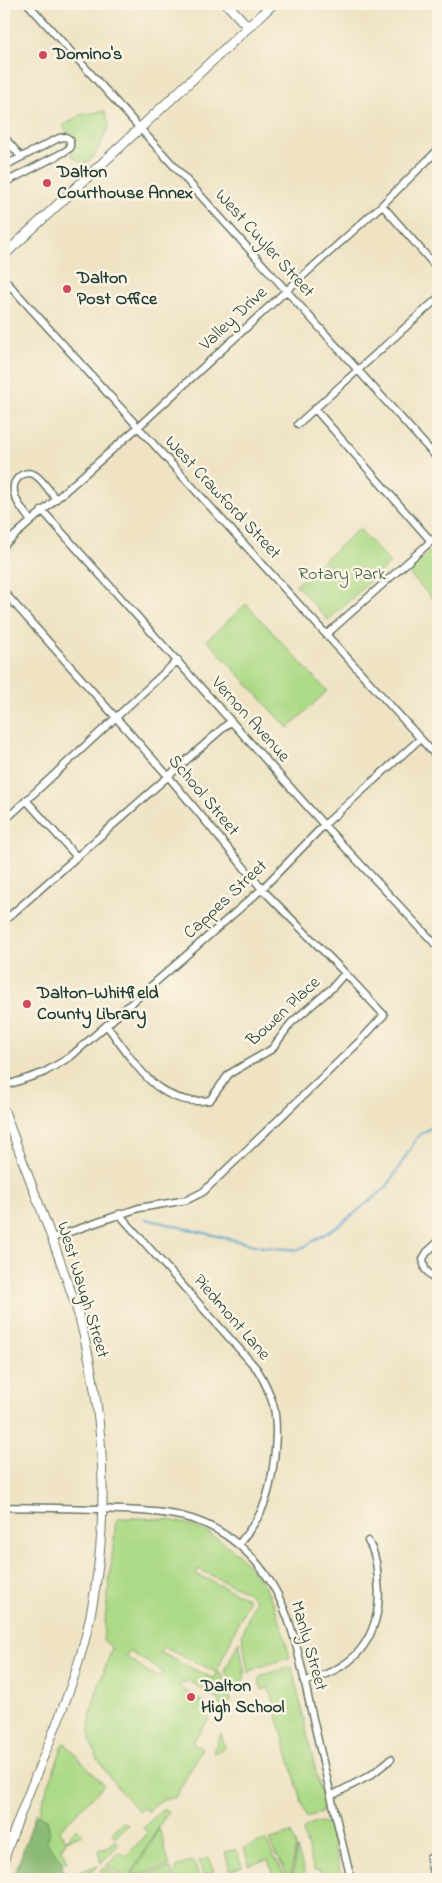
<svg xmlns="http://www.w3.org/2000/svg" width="442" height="1883" viewBox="0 0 442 1883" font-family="'Indie Flower',sans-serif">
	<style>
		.green { fill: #adda87; stroke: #668c5e; fill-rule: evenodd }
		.forest { fill: #8aba74; stroke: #547c54 }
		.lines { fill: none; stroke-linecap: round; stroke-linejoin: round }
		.stream { stroke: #53a4ce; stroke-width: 2 }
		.minor-casing { stroke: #687766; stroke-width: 9 }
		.tertiary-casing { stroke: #687766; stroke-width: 10 }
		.secondary-casing { stroke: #687766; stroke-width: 11 }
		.minor { stroke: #fff; stroke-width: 6 }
		.tertiary { stroke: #fff; stroke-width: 8 }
		.secondary { stroke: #fff; stroke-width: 9 }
		.poi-dot { fill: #d1495b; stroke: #fcf5e5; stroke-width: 2 }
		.labels { text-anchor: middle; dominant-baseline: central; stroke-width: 5; stroke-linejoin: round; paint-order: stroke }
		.poi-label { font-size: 18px; font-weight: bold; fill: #1f3d34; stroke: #fcf5e5; text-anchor: start }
		.street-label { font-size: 18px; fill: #1f3d34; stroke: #fcf5e5 }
		.park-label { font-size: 18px; fill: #3b5c45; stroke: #fcf5e5 }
	</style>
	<rect width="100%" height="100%" fill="#fcf5e5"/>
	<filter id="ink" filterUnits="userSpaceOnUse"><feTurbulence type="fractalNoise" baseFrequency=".02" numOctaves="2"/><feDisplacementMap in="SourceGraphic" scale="10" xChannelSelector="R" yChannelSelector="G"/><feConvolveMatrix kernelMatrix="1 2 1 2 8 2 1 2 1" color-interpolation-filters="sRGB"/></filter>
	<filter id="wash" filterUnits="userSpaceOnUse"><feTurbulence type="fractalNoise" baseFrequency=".0096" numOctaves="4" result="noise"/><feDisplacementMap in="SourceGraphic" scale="20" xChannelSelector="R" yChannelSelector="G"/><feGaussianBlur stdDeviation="1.12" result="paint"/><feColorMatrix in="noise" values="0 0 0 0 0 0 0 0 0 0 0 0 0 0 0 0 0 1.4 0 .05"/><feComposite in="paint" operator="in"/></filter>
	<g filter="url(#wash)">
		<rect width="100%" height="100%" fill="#efe3c4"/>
		<path class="green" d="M105,111L109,126L94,157L84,164L71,156L76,138L65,130L63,126L80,115Z
			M359,529L390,563L328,620L296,585Z
			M438,544V605L408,572Z
			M246,604L327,691L288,728L207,640Z
			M119,1518C135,1518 153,1518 169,1520C216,1528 253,1560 273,1603C281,1620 285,1640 290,1658L259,1667L248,1673L242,1635L255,1600L249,1593L198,1569L196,1574L249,1599L217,1671L222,1675L231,1700L222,1716L219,1700L188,1680L185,1684L181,1682L179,1686L207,1705L209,1719L192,1743L202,1749L175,1798C162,1798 157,1802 148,1812L144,1807L140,1812C121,1793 89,1757 89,1729C90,1703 104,1672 112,1648L103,1640L116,1521ZM163,1647L216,1672L214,1679L161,1653ZM129,1651L163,1672L160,1677L150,1673L126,1657Z
			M239,1641L245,1676L234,1695L225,1671Z
			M292,1667L324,1808L320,1813L306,1817L269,1688L262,1690L259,1680L262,1675Z
			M221,1734L225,1747L214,1753L213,1751Z
			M64,1742L104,1785L59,1831L66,1839L77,1828L83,1835L67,1839L62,1848L67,1864L62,1862L41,1841L40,1809Z
			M162,1810L168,1811L129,1878L106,1866L121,1851L126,1856L148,1833L143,1828Z
			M124,1821L128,1825L115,1837L111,1833Z
			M320,1822L328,1824L342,1879H324L321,1871L314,1870L303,1831L306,1827Z
			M159,1828L170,1866L132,1876Z
			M291,1833L296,1846L290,1879L271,1845V1839Z
			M115,1840L118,1844V1846L101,1863L98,1850L106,1848Z
			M265,1840L287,1879H274L268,1859L249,1865L244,1848Z
			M297,1848L304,1871L303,1879H292Z
			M235,1850L237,1851L242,1867L230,1870L225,1852Z
			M210,1858L214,1872L203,1875L199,1861Z
			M194,1861L199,1879H172L178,1866Z
			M98,1866L85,1879H79L77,1872Z
			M104,1868L125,1879H94Z
			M171,1868L172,1874L170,1879H131Z"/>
		<path class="forest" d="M36,1813L47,1819L50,1833L46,1840L62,1862L64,1879H13Z"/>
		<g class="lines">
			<path class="stream" d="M146,1219L263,1247L299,1250L341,1224L387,1187L418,1136L438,1123"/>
		</g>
	</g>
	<g filter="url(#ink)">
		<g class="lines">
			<defs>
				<path id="minor" d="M28,4L438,459
					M4,137L21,157
					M4,166L59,138L66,137L70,140V148L64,152L4,183
					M382,205L438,269
					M4,279L438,758
					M315,409L431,541
					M298,424L438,298
					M42,510L324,825L438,947
					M31,521C22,509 4,489 20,476C24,473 30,472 35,475C43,480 49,491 56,499
					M4,545L137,428L286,291L382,205L438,150
					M4,592L168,776L262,889L345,973L384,1015L361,1040L203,1192L187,1200L139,1208L52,1238
					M327,634L438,535
					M26,800L77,857
					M4,821L178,660
					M4,921L231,721
					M107,1026C134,1061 158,1109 210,1100L229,1074L272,1049L291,1023L332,988L345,973
					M4,1086L43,1073L70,1057L262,889L324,825L420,739
					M119,1214L257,1369C264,1380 269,1391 273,1404C280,1429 273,1486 262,1509C257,1522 247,1533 239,1544
					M438,1242L427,1252L423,1259L425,1269L438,1284
					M4,1507C43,1508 82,1508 121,1510C145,1511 169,1512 192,1519C224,1529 252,1552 270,1581C294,1619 301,1667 311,1710C324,1766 337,1823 351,1879
					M304,1682C316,1678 329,1674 340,1667C370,1650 382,1615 378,1582C377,1567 376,1554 368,1541
					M331,1796L371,1775L391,1759
					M430,1858L434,1879"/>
				<path id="tertiary" d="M4,1110C18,1149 33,1188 48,1228C59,1258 71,1289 80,1320C108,1426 111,1541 83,1647C63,1720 27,1788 4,1860"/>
				<path id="secondary" d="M227,4L248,27
					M4,255L273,4"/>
			</defs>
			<use href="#minor" class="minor-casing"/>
			<use href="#tertiary" class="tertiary-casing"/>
			<use href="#secondary" class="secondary-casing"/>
			<use href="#minor" class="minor"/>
			<use href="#tertiary" class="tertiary"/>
			<use href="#secondary" class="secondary"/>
		</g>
	</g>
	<g class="poi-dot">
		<circle cx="43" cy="55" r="5"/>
		<circle cx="47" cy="183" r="5"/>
		<circle cx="67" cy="289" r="5"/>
		<circle cx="27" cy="1004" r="5"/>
		<circle cx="191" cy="1697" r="5"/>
	</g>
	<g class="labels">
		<g class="poi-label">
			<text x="53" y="55">Domino's</text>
			<text x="57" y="173">Dalton<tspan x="57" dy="21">Courthouse Annex</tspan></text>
			<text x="77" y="279">Dalton<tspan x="77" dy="21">Post Office</tspan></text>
			<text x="37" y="994">Dalton-Whitfield<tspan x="37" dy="21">County Library</tspan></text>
			<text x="201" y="1687">Dalton<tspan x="201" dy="21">High School</tspan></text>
		</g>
		<g class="street-label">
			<text transform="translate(264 244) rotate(48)">West Cuyler Street</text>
			<text transform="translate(234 319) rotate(-43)">Valley Drive</text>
			<text transform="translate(222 498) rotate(47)">West Crawford Street</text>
			<text transform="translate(250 720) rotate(48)">Vernon Avenue</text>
			<text transform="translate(203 796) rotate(50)">School Street</text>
			<text transform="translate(226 900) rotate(-43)">Cappes Street</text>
			<text transform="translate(284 1012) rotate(-43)">Bowen Place</text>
			<text transform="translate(82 1290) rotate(73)">West Waugh Street</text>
			<text transform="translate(231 1318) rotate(49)">Piedmont Lane</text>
			<text transform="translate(308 1646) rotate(74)">Manly Street</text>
		</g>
		<g class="park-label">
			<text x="342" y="575">Rotary Park</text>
		</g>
	</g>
	<rect width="442" height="1883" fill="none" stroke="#fcf5e5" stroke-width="20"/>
</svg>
